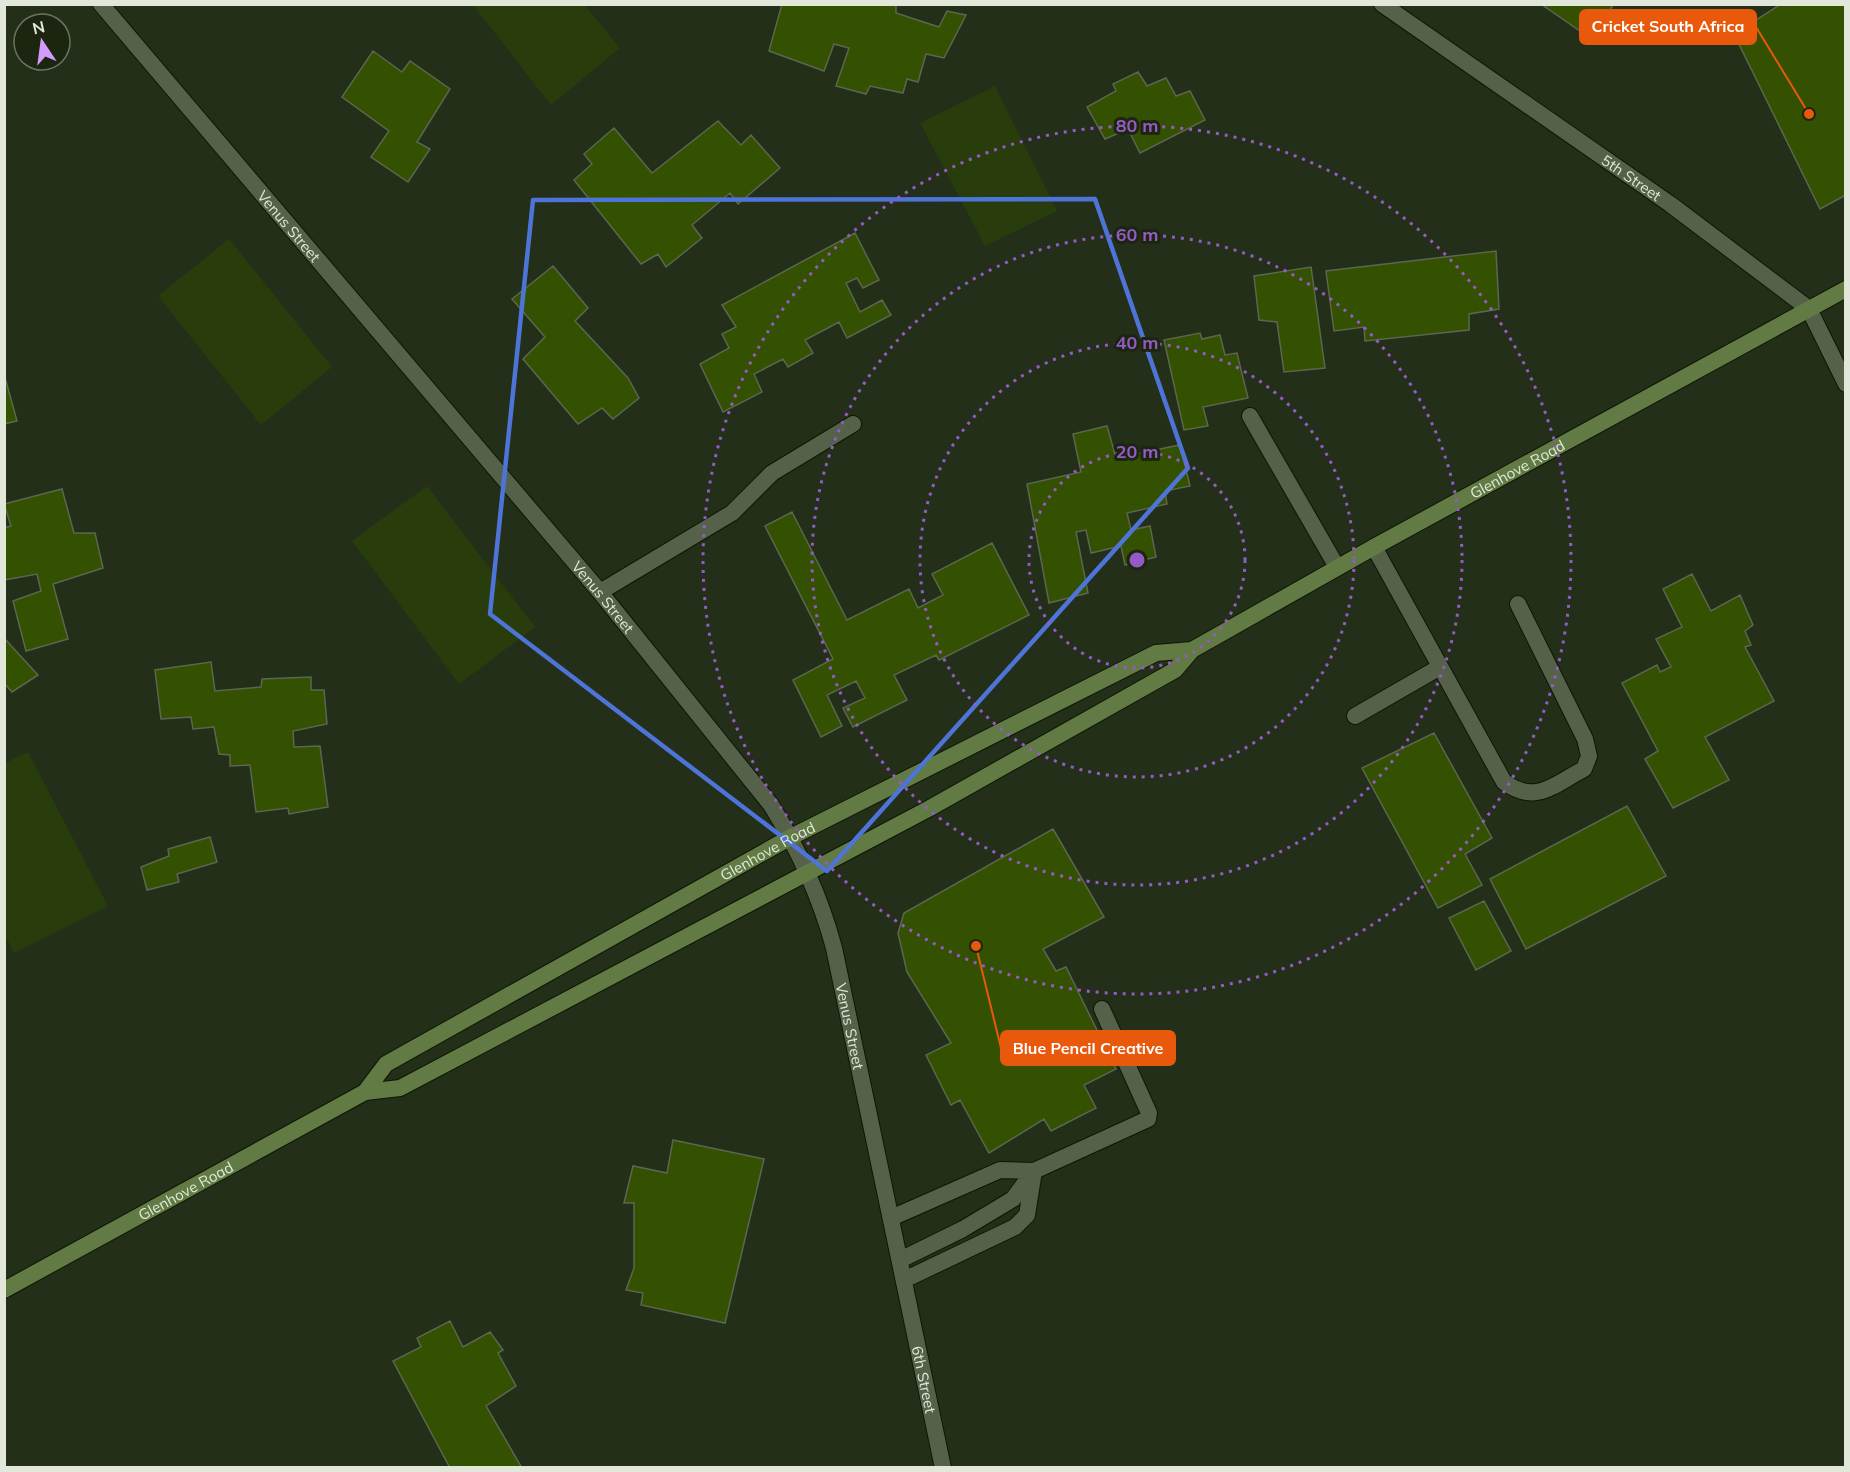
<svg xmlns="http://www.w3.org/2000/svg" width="1850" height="1472" viewBox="0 0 1850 1472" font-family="Mulish,sans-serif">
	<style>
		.grass { fill: #293c0c }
		.building { fill: #345001; stroke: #5b674f; stroke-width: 1.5 }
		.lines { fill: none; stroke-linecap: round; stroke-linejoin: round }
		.service-casing { stroke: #0e1703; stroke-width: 18 }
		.minor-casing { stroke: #0e1703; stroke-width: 18 }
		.secondary-casing { stroke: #0e1703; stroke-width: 18 }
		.service { stroke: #556149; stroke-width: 16 }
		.minor { stroke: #556149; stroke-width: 16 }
		.secondary { stroke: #627a44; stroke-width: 16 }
		.marked { fill: none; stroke: #4e74d8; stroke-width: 4.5; stroke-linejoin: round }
		.ring { fill: none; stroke: #945bc6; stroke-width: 3; stroke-dasharray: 3 6 }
		.labels { text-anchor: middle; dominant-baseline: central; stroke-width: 6; stroke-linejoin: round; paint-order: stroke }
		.street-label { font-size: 15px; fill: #e1e8da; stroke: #1b250f }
		.centre { fill: #945bc6; stroke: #1b250f; stroke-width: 3 }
		.ring-label { font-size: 18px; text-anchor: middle; font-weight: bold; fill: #945bc6; stroke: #1b250f; stroke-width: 6; stroke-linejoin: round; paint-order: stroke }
		.leader { fill: none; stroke: #e8590c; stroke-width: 2 }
		.callout-dot { fill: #e8590c; stroke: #1b250f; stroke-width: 2 }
		.callout { fill: #e8590c; stroke: #e8590c; stroke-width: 2 }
		.callout-label { font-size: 16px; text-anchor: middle; font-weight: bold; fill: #fff }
	</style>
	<rect width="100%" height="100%" fill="#242f19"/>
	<path class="grass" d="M473,5H585L620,48L551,105Z
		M995,86L1057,211L985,246L920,123Z
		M229,239L332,367L261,425L158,296Z
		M427,486L535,627L459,684L352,541Z
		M28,752L108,906L14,953L5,935V763Z"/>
	<path class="building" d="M782,4H892L896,5V13L939,27L947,11L966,15L944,58L926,54L918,82L907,79L903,93L870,86L866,94L836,86L849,48L834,44L824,71L769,51Z
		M1541,4H1614L1590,38Z
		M1781,4H1846V195L1820,209L1734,34Z
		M373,51L402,72L410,61L450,89L417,142L430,149L408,182L371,157L389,131L342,97Z
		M1138,72L1147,86L1166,78L1176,96L1190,91L1205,120L1140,153L1128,129L1105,139L1087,107L1116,91L1113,84Z
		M718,121L741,145L751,135L780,168L738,204L730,193L692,225L702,238L666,267L658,254L641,264L574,180L592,164L584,154L614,128L652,173Z
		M855,233L879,280L863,288L857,278L846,283L860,312L882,300L891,315L847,338L839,322L805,340L813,353L788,367L783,359L754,374L762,392L723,412L700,364L729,348L722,334L736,327L722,305Z
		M1496,251L1499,309L1469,314V330L1365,341L1364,327L1334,331L1326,271Z
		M553,266L588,308L575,321L628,378L639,398L613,419L602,408L578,424L523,359L545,337L512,299Z
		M1311,267L1325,368L1284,372L1277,322L1259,320L1254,276Z
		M1200,333L1202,339L1220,335L1225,355L1237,353L1248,398L1203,407L1208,426L1184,430L1164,340Z
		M4,374L17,421L4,424Z
		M1107,426L1116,458L1180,445L1190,486L1165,491L1167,504L1127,513L1131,530L1150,526L1156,557L1125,565L1121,546L1091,553L1086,530L1076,532L1088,593L1049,603L1027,484L1081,472L1073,434Z
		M62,489L74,533H95L103,568L53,584L68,639L26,651L13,601L41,591L37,574L4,580V528L11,526L4,504Z
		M792,512L847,620L909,589L918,608L943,595L932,574L992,543L1029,615L939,660L936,655L894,675L907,700L853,727L843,708L865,698L856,681L827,695L842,726L821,737L793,680L833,659L765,526Z
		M1692,574L1711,611L1740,595L1753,625L1745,631L1751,645L1745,647L1774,701L1705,737L1729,780L1673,808L1645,759L1658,751L1622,683L1657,665L1660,672L1671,667L1656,639L1682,627L1663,589Z
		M4,638L38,675L12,692L4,683Z
		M211,662L215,691L261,687L262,679L311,677V690H324L327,724L293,731L294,747L320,746L328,807L289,814L288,808L256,812L250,765L230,766V755L219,754L214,727L193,729L191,717L161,719L155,670Z
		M1434,733L1492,838L1465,854L1482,885L1438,908L1362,768Z
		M1627,806L1666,876L1526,949L1490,879Z
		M1053,829L1104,917L1043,949L1056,971L1066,967L1116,1069L1084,1085L1096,1108L1051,1131L1044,1119L989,1153L960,1100L951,1105L926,1055L951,1043L907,972L898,933L904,913Z
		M210,837L217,862L177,874L179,882L147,890L141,867L169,856L168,849Z
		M1484,901L1511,951L1476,970L1449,918Z
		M673,1140L764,1159L725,1323L641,1305L643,1293L626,1290L634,1268V1203H624L633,1166L667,1173Z
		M450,1321L463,1347L490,1332L503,1350L498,1353L516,1386L486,1406L522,1468H450L393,1361L421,1347L417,1338Z"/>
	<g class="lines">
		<defs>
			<path id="service" d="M1250,416L1337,567
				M1374,547L1504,782C1536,805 1553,785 1584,769L1589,756L1585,739L1518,604
				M600,592L732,513L772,473L853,424
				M1355,716L1440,667
				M891,1218L1000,1170L1034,1171
				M900,1260L963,1229L1013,1199L1033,1172
				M904,1280L1015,1227L1027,1215L1034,1171L1148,1119L1149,1113L1102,1009"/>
			<g id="minor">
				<path id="s1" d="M101,4L600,592L771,805C799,850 820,896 834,948L943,1468"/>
				<path id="s2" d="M1382,4L1670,204L1809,309L1846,384"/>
			</g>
			<g id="secondary">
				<path id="s3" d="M365,1092L386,1064L791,837L1156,653L1192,650"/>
				<path id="s4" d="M4,1290L365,1092L400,1088L930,808L1175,670L1192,650L1374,547L1846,289"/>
			</g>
		</defs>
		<use href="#service" class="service-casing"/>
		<use href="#minor" class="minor-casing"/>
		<use href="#secondary" class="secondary-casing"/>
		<use href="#service" class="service"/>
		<use href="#minor" class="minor"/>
		<use href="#secondary" class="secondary"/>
	</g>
	<path class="marked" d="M1095,199L1188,468L827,871L490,614L533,200Z"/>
	<g class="ring">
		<circle cx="1137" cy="560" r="108"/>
		<circle cx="1137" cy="560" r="217"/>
		<circle cx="1137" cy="560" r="325"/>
		<circle cx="1137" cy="560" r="434"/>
	</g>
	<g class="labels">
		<g class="street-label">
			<text stroke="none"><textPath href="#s2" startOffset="304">5th Street</textPath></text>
			<text stroke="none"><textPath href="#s1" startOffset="291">Venus Street</textPath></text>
			<text stroke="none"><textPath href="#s4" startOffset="1726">Glenhove Road</textPath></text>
			<text stroke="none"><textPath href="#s1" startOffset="777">Venus Street</textPath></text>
			<text stroke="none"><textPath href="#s3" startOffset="472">Glenhove Road</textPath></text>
			<text stroke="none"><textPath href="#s1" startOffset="1281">Venus Street</textPath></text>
			<text stroke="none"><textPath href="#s4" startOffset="207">Glenhove Road</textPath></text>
			<text stroke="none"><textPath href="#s1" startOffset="1642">6th Street</textPath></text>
		</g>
	</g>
	<circle cx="1137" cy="560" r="9" class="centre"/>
	<g class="ring-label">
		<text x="1137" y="132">80 m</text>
		<text x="1137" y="241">60 m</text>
		<text x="1137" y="349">40 m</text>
		<text x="1137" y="458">20 m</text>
	</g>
	<path class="leader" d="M1809 114L1756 27M976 946L1001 1048"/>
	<g class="callout-dot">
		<circle cx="1809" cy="114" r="6"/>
		<circle cx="976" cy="946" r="6"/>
	</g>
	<g class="callout">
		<rect x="1580" y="10" width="176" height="34" rx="6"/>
		<rect x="1001" y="1031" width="174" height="34" rx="6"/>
	</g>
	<g class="callout-label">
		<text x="1668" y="32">Cricket South Africa</text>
		<text x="1088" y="1054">Blue Pencil Creative</text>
	</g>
	<rect width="1850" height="1472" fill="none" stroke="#e1e8da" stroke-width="12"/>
	<g transform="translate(42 42) rotate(347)"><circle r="28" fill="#1b250f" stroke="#6a7360" stroke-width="1.5"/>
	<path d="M0-4.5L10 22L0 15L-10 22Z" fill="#d29cfd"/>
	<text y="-9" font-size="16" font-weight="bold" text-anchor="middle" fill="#e1e8da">N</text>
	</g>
</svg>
